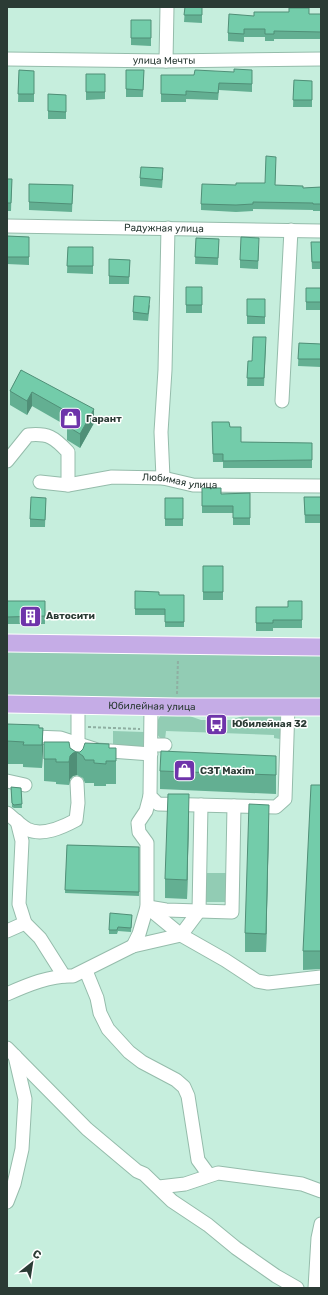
<svg xmlns="http://www.w3.org/2000/svg" width="328" height="1295" viewBox="0 0 328 1295" font-family="Rubik,sans-serif">
	<style>
		.green { fill: #92ccb4 }
		.lines { fill: none; stroke-linecap: round; stroke-linejoin: round }
		.minor-casing { stroke: #95bcab; stroke-width: 15 }
		.major-casing { stroke: #fff; stroke-width: 19 }
		.path { stroke: #8fafa2; stroke-width: 2; stroke-dasharray: 3 2; stroke-linecap: butt }
		.minor { stroke: #fff; stroke-width: 13 }
		.major { stroke: #c5ace6; stroke-width: 17 }
		.wall { fill: #63af92 }
		.shaded-wall { fill: #508f77 }
		.building { fill: #73ccaa; stroke: #508f77 }
		.labels { text-anchor: middle; dominant-baseline: central; stroke-width: 3; stroke-linejoin: round; paint-order: stroke }
		.street-label { font-size: 10px; fill: #2b3b35; stroke: #fff }
		.poi-label { font-size: 10px; font-weight: bold; fill: #2b3b35; stroke: #fff; text-anchor: start }
	</style>
	<rect width="100%" height="100%" fill="#c6eedd"/>
	<path class="green" d="M7,650L321,655V700L7,697Z
		M184,714L201,720H231L248,714L276,715L280,716C282,722 283,732 280,739L274,738V735L166,731L165,740C153,737 155,724 160,716Z
		M113,731L144,732L143,747L113,746Z
		M206,873H227L226,902H205Z"/>
	<g class="lines">
		<defs>
			<g id="minor">
				<path id="s1" d="M7,59L166,61L321,59"/>
				<path d="M166,61L167,7"/>
				<path id="s2" d="M7,226L321,231"/>
				<path d="M282,401L291,230"/>
				<path d="M7,461L28,435C48,433 54,437 68,452V485"/>
				<path d="M163,478L161,432L165,370L168,228"/>
				<path id="s3" d="M40,482L68,485L112,477L163,478L193,485L321,486"/>
				<path d="M151,707L150,796L158,804L276,807L285,799L288,706"/>
				<path d="M7,736L60,738L97,750L151,754"/>
				<path d="M151,745H165"/>
				<path d="M78,751V705"/>
				<path d="M7,781L25,785"/>
				<path d="M7,813C13,818 20,825 27,829C42,837 63,827 76,820L78,803L77,783"/>
				<path d="M17,821L22,841L19,904L25,923L40,938L64,976"/>
				<path d="M147,907L181,935L225,960L257,981L268,983L321,977"/>
				<path d="M148,907L166,910L232,912L234,806"/>
				<path d="M7,931L25,923"/>
				<path d="M133,946L139,934L147,907V843L139,832L138,823L146,811L150,796"/>
				<path d="M86,971L97,998L100,1013L108,1029L129,1052L142,1062L176,1080L184,1087L188,1096L198,1160L209,1175"/>
				<path d="M7,994C27,985 51,975 73,976L133,946L181,935L199,911L201,805"/>
				<path d="M7,1048L87,1129L137,1171L144,1174L172,1201L208,1225L236,1248L276,1276L297,1288"/>
				<path d="M159,1187L185,1184L218,1173L302,1184L321,1191"/>
				<path d="M7,1202L14,1184L22,1149L25,1099L15,1056"/>
				<path d="M315,1288L318,1238L321,1224"/>
			</g>
			<g id="major">
				<path d="M7,643L321,647"/>
				<path id="s4" d="M7,704L177,707H321"/>
			</g>
		</defs>
		<use href="#minor" class="minor-casing"/>
		<use href="#major" class="major-casing"/>
		<path class="path" d="M177,694L178,659
			M88,727L140,729"/>
		<use href="#minor" class="minor"/>
		<use href="#major" class="major"/>
	</g>
	<path class="wall" d="M185,7H202V23L184,22Z
		M321,14V39H274V41H265V37H244V42L228,41V33L254,16Z
		M131,20H151V46L131,45Z
		M19,70L34,71V102H18Z
		M126,70H144L143,97H126Z
		M86,74H105V99L86,100Z
		M161,75L252,77V92L219,90L218,100L186,99V102H161Z
		M294,80L312,81V107H293Z
		M48,94L66,95V119H48Z
		M276,164L275,185L303,188L321,187V211H313V210L253,209V211L236,212L201,210V204L236,185L265,183Z
		M163,176L162,188L140,186V178Z
		M7,179H12L11,211H7Z
		M29,184L73,185L72,212L29,210Z
		M7,236L29,237V265L7,264Z
		M196,238L219,239L218,265L195,264Z
		M311,242H321V269H312Z
		M259,246L258,269L240,268V260Z
		M68,247H93V274L67,273Z
		M109,259L130,260L129,284H109Z
		M186,287H202V313H186Z
		M306,288H321V310H306Z
		M247,299H265V324H247Z
		M150,305L148,321L133,320V312Z
		M299,343L321,344V367L298,366Z
		M266,345L264,386H247L248,361H252Z
		M21,370L94,423L80,448L67,440V426L32,406L27,415L10,405V391Z
		M212,422L230,427L241,442L312,443V468H223V462H213Z
		M202,488L221,494L250,493V525H233V513H202Z
		M304,497H321V523H305Z
		M46,498L45,527H30V519Z
		M165,498H183V526H165Z
		M203,566H223V600H203Z
		M135,591L159,595H184V627H165V615H135Z
		M7,601H45V624H7Z
		M302,601V628H273V631H256V607H288Z
		M7,724L43,728L42,768L23,767V764H7Z
		M44,742L70,748L76,752H80L83,749L109,748H116V784H106V786H94V783H85L83,778L77,775L73,776L70,779L69,785L56,784V782L44,781Z
		M160,771L276,774V794L160,789Z
		M321,785V969L303,970V951Z
		M11,787L21,788L22,808H14L12,807Z
		M189,813L187,899L165,898V879Z
		M269,823L266,952H245V933Z
		M67,845L139,847V896L65,893Z
		M132,915L131,932L118,931L117,934H109V930Z"/>
	<path class="shaded-wall" d="M32,392V406L27,415V401Z
		M94,409V423L80,448V434Z
		M43,728V751L42,768V745Z
		M77,752V775L73,776L70,779L69,785V762L70,756L73,753Z
		M189,794V813L187,899V880Z
		M269,805V823L266,952V934Z"/>
	<path class="building" d="M185,7H202V15H184Z
		M289,8H309V14H321V32L274,31V34H265V29H244V34L228,33L229,14L254,16V12H289Z
		M131,20H151V38H131Z
		M234,69L252,70V84L219,83L218,93L186,91V95L161,94V75H194L195,70L234,72Z
		M19,70L34,71V94H18Z
		M126,70H144L143,90L126,89Z
		M86,74H105V92H86Z
		M294,80L312,81V100H293Z
		M48,94L66,95V112L48,111Z
		M266,156L276,157L275,185L303,186V188L321,187V204H313V203L253,202V204L236,205L201,204L202,184L236,185V183H265Z
		M141,167L163,168L162,180L140,178Z
		M7,179H12L11,203H7Z
		M29,184L73,185L72,204L29,202Z
		M7,236L29,237V257H7Z
		M241,237L259,238L258,261L240,260Z
		M196,238L219,239L218,258L195,257Z
		M311,242H321V262H312Z
		M68,247H93V266H67Z
		M109,259L130,260L129,277L109,276Z
		M186,287H202V305H186Z
		M306,288H321V302H306Z
		M134,296L150,297L148,314L133,312Z
		M247,299H265V317L247,316Z
		M253,337H266L264,378H247L248,361H252Z
		M299,343L321,344V359H298Z
		M21,370L94,409L80,434L67,426L73,415L32,392L27,401L10,391Z
		M212,422H229L230,427H241V442L312,443V460L223,461V454H213Z
		M202,488H221V494L250,493V518H233V506H202Z
		M31,497L46,498L45,520L30,519Z
		M304,497H321V515H305Z
		M165,498H183V519H165Z
		M203,566H223V592H203Z
		M135,591L159,592V595H184V622H165V609H135Z
		M7,601H45V616L7,617Z
		M288,601H302V620H273V623H256V607H288Z
		M7,724L39,725V728H43L42,745H23L24,742L7,741Z
		M44,742H69L70,748L76,752H80L83,749L85,743L109,744V748H116V761H106V764L94,763V760H85L83,756L77,752L73,753L70,756L69,762H56V759H44Z
		M161,751L276,756V775L160,771Z
		M311,785H321V951H303Z
		M11,787L21,788L22,804L14,805L12,803Z
		M168,794H189L187,880L165,879Z
		M249,804L269,805L266,934L245,933Z
		M67,845L139,847V892L65,890Z
		M110,913L132,915L131,928L118,927L117,930H109Z"/>
	<defs>
		<symbol id="shop-square" viewBox="-11 -11 22 22"><rect x="-9" y="-9" width="18" height="18" rx="4" fill="#6e34aa" stroke="#fff"/><path d="M-5-2.5h2.3a2.7 3.5 0 0 1 5.4 0H5L5.5 6h-11ZM-1.5-2.5h3a1.5 2.3 0 0 0-3 0Z" fill="#fff"/></symbol>
		<symbol id="building-square" viewBox="-11 -11 22 22"><rect x="-9" y="-9" width="18" height="18" rx="4" fill="#6e34aa" stroke="#fff"/><path d="M-4-6H4V6H1V3H-1V6H-4ZM-2.5-4.3h1.7v1.8h-1.7ZM.8-4.3h1.7v1.8H.8ZM-2.5-1h1.7V.8h-1.7ZM.8-1h1.7V.8H.8Z" fill="#fff"/></symbol>
		<symbol id="bus-square" viewBox="-11 -11 22 22"><rect x="-9" y="-9" width="18" height="18" rx="4" fill="#6e34aa" stroke="#fff"/><path d="M-5-6H5V4H4V6H2V4H-2V6H-4V4H-5ZM-3.5-4V0h7V-4ZM-3.5 1.2v1.5H-2V1.2ZM2 1.2v1.5H3.5V1.2Z" fill="#fff"/></symbol>
	</defs>
	<g fill-rule="evenodd">
		<use href="#shop-square" x="58" y="406" width="25" height="25"/>
		<use href="#building-square" x="18" y="604" width="25" height="25"/>
		<use href="#bus-square" x="204" y="712" width="25" height="25"/>
		<use href="#shop-square" x="172" y="758" width="25" height="25"/>
	</g>
	<g class="labels">
		<g class="street-label">
			<text stroke="none"><textPath href="#s1" startOffset="157">улица Мечты</textPath></text>
			<text stroke="none"><textPath href="#s2" startOffset="157">Радужная улица</textPath></text>
			<text stroke="none"><textPath href="#s3" startOffset="141">Любимая улица</textPath></text>
			<text stroke="none"><textPath href="#s4" startOffset="145">Юбилейная улица</textPath></text>
		</g>
		<g class="poi-label">
			<text x="86" y="419">Гарант</text>
			<text x="46" y="616">Автосити</text>
			<text x="232" y="724">Юбилейная 32</text>
			<text x="200" y="771">СЗТ Maxim</text>
		</g>
	</g>
	<rect width="328" height="1295" fill="none" stroke="#2b3b35" stroke-width="16"/>
	<g transform="translate(32 1263) rotate(30)" stroke="#ffffff" stroke-width="3" paint-order="stroke">
	<path d="M0-3L7 15L0 10L-7 15Z" fill="#2b3b35"/>
	<text y="-6" font-size="11" font-weight="bold" text-anchor="middle" fill="#2b3b35">С</text>
	</g>
</svg>
